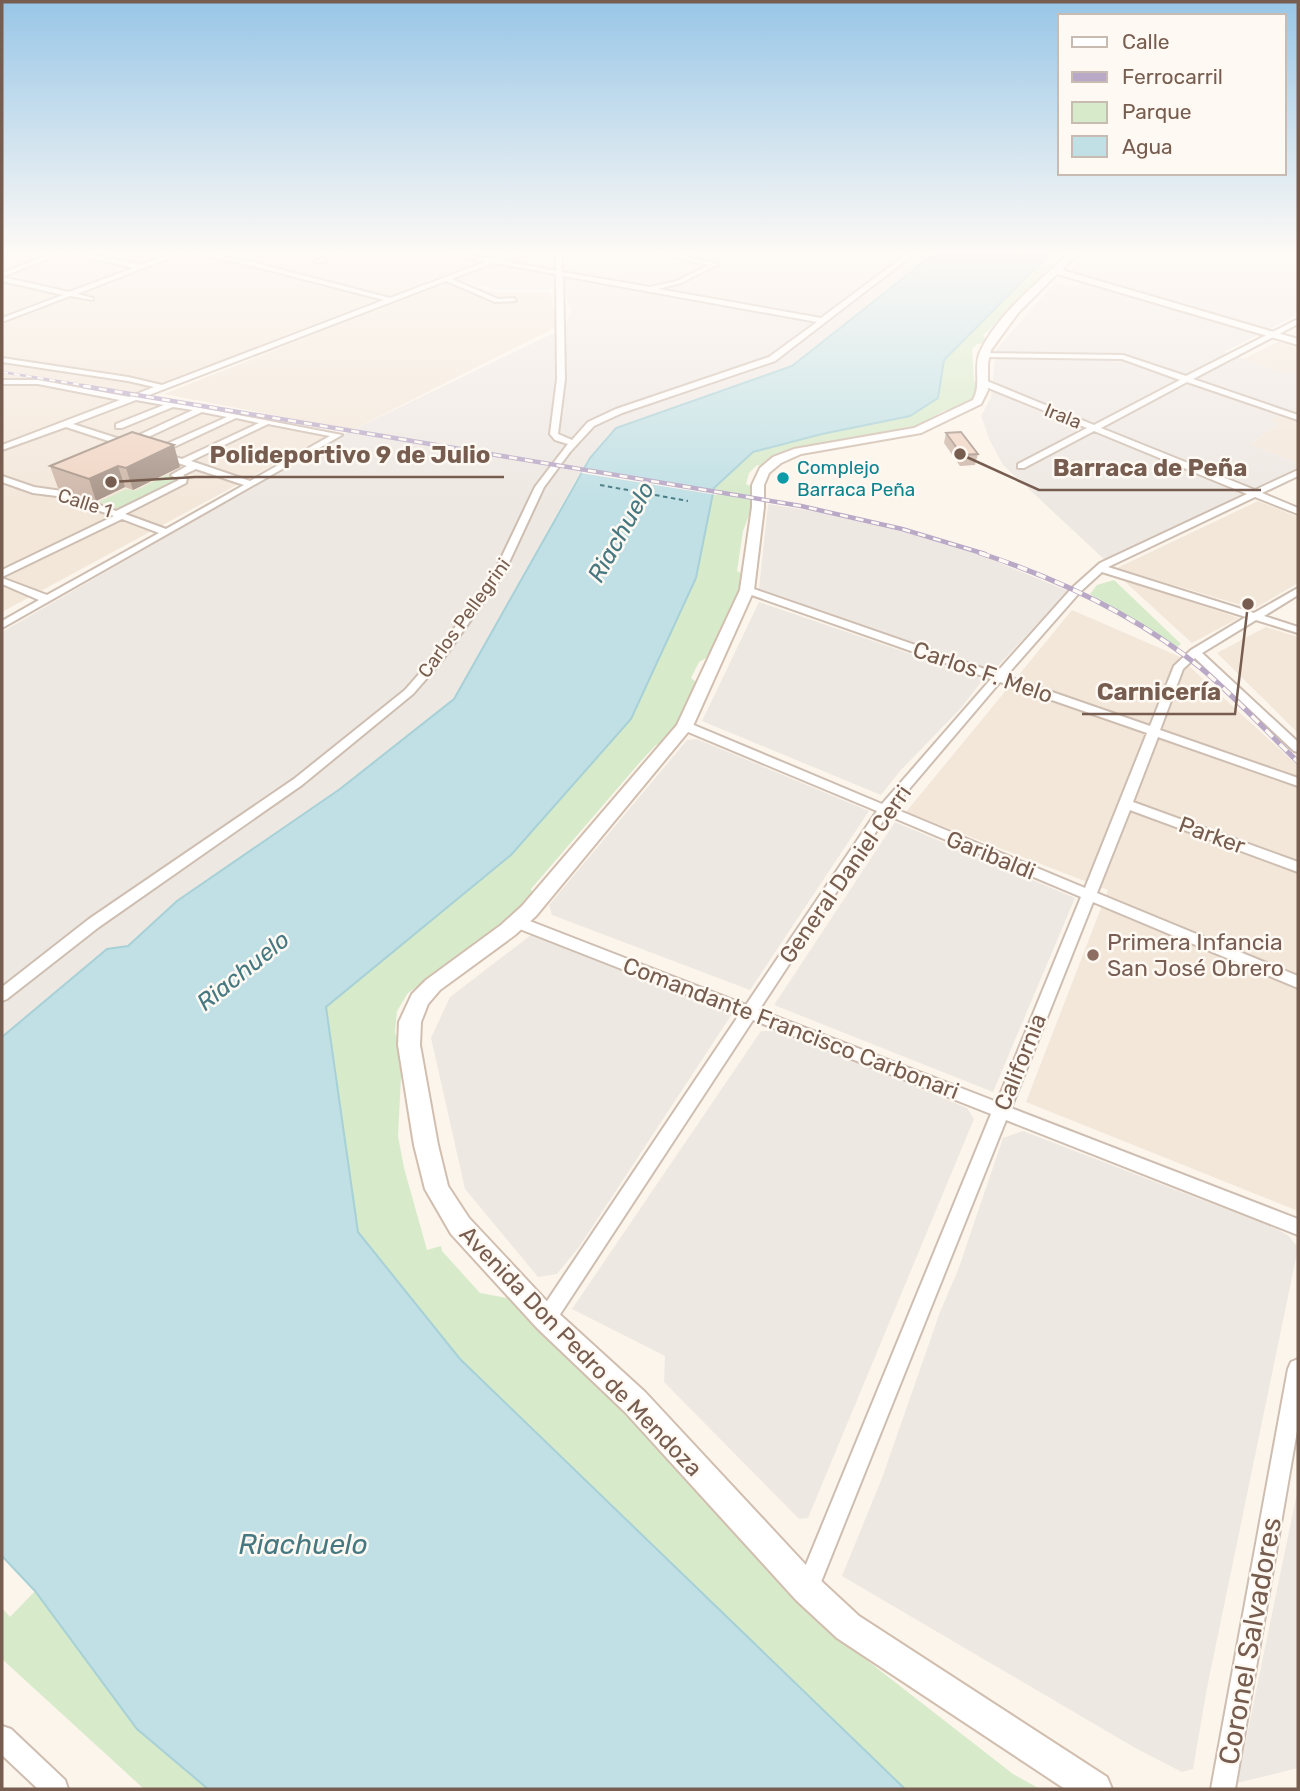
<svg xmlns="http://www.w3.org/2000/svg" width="1300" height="1791" viewBox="0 0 1300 1791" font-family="Rubik,sans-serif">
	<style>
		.residential { fill: #f3e7da }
		.industrial { fill: #eee8e3 }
		.green { fill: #d7eaca }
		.water { fill: #c0e0e5; stroke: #a7d0d7; stroke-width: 2 }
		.pier { fill: #fcf5eb }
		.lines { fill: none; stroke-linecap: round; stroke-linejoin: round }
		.ferry { stroke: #467882; stroke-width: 2; stroke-dasharray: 4.5 3.5; stroke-linecap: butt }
		.street-casing { stroke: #cebeb1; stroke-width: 4 }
		.secondary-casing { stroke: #d1beaf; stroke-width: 4 }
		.street { fill: #fff; fill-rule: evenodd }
		.secondary { fill: #fff; fill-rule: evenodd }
		.rail-far2-casing { stroke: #b9a9c7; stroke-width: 2.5 }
		.rail-far1-casing { stroke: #b9a9c7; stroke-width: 4.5 }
		.rail-casing { stroke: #b9a9c7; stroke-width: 5 }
		.rail-far2 { stroke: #fef9f2; stroke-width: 2; stroke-dasharray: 6; stroke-linecap: butt }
		.rail-far1 { stroke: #fef9f2; stroke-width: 2.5; stroke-dasharray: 8; stroke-linecap: butt }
		.rail { stroke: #fef9f2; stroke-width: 3.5; stroke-dasharray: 10; stroke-linecap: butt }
		.wall { fill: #ceb7a9 }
		.shaded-wall { fill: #a89589 }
		.building { fill: #f0d5c4; stroke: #a89589; stroke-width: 2 }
		.culture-dot { fill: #0f9aa8; stroke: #fef9f2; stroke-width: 2.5 }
		.education-dot { fill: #8d6e63; stroke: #fef9f2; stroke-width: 2.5 }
		.labels { text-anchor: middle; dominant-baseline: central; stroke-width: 5; stroke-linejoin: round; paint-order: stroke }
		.far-street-label { font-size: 19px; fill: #775d4f; stroke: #fef9f2 }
		.far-culture-label { font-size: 19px; fill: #0d838f; stroke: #fef9f2; text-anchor: start }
		.street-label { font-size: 23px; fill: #775d4f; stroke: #fef9f2 }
		.education-label { font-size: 23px; fill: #785e54; stroke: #fef9f2; text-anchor: start }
		.water-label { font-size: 24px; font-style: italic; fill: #467882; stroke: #fef9f2 }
		.near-water-label { font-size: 28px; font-style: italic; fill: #467882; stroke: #fef9f2 }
		.near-street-label { font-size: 28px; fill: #775d4f; stroke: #fef9f2 }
		.leader { fill: none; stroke: #775d4f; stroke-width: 2.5 }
		.callout-dot { fill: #775d4f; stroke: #fef9f2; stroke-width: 2.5 }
		.callout-label { font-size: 24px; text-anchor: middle; font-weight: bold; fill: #775d4f; stroke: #fef9f2; stroke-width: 5; stroke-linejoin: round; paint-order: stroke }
	</style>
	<rect width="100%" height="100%" fill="#fcf5eb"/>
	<path class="residential" d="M2,254H444L483,262L2,445Z
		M451,280L495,292H550L558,326L352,430L164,394Z
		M1278,342L1298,348V370L1288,374L1243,359Z
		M134,400L329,435L2,612V451Z
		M1298,409V463L1250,444L1278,425L1269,420Z
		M1258,501L1298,517V583L1254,609L1117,568Z
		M1122,579L1239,618L1192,643Z
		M1072,610L1178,656L1298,766V1211L1026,1102L1108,890L906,812Z
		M1266,627L1298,637V733L1217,653Z"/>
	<path class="industrial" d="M519,254H934L792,366L616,428L590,458L573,485L454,699L340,789L177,901L128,946L107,949L2,1037V632L342,435L564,328L571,311L564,289L497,290L455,279Z
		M1084,254H1298V314L1224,352L1288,374L1298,370V409L1270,420L1279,424L1250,444L1298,463V469L1106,561L1003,465L989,439L981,416L991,397L996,350L1055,282L1070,287L1083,283L1126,296L1138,290L1072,270Z
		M768,504L824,513L889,528L973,552L1068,591L994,670L759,589Z
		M759,602L978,677L982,681L961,708L900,771L881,795L702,721Z
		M697,739L869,811L750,990L552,915L549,905L687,740Z
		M895,822L1075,898L993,1092L774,1005Z
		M531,935L732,1014L579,1247L557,1274L538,1277L465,1189L431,1038L450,997Z
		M761,1031H779L967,1108L974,1119L808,1518L799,1519L664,1382L665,1356L572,1309Z
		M1023,1131L1277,1229L1289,1236L1298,1248L1207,1688L1193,1769L1182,1772L1137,1749L842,1576L882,1478L940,1312L958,1270L1003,1138Z
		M1298,1488V1768L1237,1783Z"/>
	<path class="green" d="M1041,263L1054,265V269L1005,318L1001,317L983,336L987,339L985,343L977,344L972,349L974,381L980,389L977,397L969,404L943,411L915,428L826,442L803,448L763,466L757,465L749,473L746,484L750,486L751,510L743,531L737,571L744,575L740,593L711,655L699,662L691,678L697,683L667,742L656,745L641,761L531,889L534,897L509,920L408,993L397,1011L395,1032L402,1057L398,1136L404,1168L427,1250L441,1246L442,1251L480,1293L507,1298L585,1371L736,1526L837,1637L1013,1774L1040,1789H905L460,1359L358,1232L326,1007L511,855L696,578L714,488L753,452L822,434L944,360Z
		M167,475L180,480L120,509L99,502L126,489L135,491Z
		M1114,580L1181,644L1176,648L1090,594L1097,585Z
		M35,1591L137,1729L208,1789H144L2,1659V1608L10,1617Z"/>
	<path class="water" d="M934,254H1049L944,360L938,398L910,416L822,434L753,452L714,488L696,578L631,719L511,855L326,1007L358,1232L460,1359L905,1789H208L137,1729L35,1591L2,1556V1037L107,949L128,946L177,901L340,789L454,699L590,458L616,428L792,366Z"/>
	<path class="pier" d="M584,469L717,491V495L581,473Z"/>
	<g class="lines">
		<path class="ferry" d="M600,485L688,501"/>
		<defs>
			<path id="street" d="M50,254H59L2,277V273Z
				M73,254H87L141,265L170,254H179L77,294L93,298V300L70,296L2,322V318L63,295L2,281V277L69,292L134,268Z
				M195,254H210L252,262L390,298L493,259L556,271V254H562V272L650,287L677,281L709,265L661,254H675L718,264L681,283L658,289L821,318L907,254H914L775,361L622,413L594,426L570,452L544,487L504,573L441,662L413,694L302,785L99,927L7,999L2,1001V987L89,919L294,779L405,690L433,658L494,573L535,487L568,444L555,440L550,434L557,379L556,274L494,263L452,279L498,299L514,298L516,301L495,302L446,281L144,397L342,435L2,628V621L39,600L2,584V578L47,595L159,533L122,519L2,577V570L114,516L57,496L33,493L2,482V476L34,487L62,491L116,511L179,480L171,475L187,466L160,457V454H153V450L227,417L202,412L133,444V447L130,448L66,427L2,450V445L120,400L38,384H2V380H38L129,397L154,387L128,381L2,362V358L128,377L162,385L384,300L252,266ZM563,276L817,322L769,357L616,409L588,422L572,440L558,434L565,379ZM136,400L164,405L116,424V428H122L173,407L193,410L126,441L73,424ZM236,418L259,423L182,459L161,453ZM268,424L330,436L250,481L191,461ZM196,469L244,485L166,529L125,514L186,483L187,478L183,475Z
				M332,254H341L319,263L314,262Z
				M1298,319V324L1193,379L1298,415V420L1187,382L1101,428L1255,490L1298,470V476L1262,493L1298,508V514L1255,497L1108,567L1254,613L1298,588V595L1264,616L1298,627V633L1256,620L1202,653L1298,742V752L1294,751L1195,658L1183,669L1160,730L1298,778V786L1158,737L1133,802L1298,862V872L1130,810L1097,893L1298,976V988L1093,902L1011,1108L1298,1219V1235L1006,1120L815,1597L807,1600L799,1597L796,1589L991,1114L753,1020L553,1325L546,1328L539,1325L536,1319L539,1313L739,1015L512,926L510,922L512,918H522L746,1005L877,811L681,729V723H689L882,804L991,679L743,592V588H751L996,673L1072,588L1100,563L1247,494L1094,431L1024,468H1018V464L1087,428L981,385V381H987L1094,425L1180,380L1122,359L984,357L980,355L981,353L1123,355L1186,376ZM1102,572L1246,617L1191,650L1174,666L1150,726L1006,676L1080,592ZM1000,682L1147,733L1085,888L893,808ZM887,815L1081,897L997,1102L759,1010Z
				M1298,1359V1425L1235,1789H1211L1288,1369L1291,1362Z
				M2,1726L11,1729L65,1780L68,1789H38L2,1755Z"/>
			<path id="secondary" d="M453,254L492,258L503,254H516L493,264Z
				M1068,254H1077L1062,270L1298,339V345L1057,274L1018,313L991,350L988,363V390L981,404L921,433L801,454L781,463L769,473L764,485V507L754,590L693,726L536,916L515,935L440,990L428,1004L421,1022L420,1045L438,1145L448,1186L469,1218L555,1310L645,1392L818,1578L859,1616L1107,1777L1112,1789H1065L837,1638L796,1600L625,1412L537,1328L451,1234L425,1189L414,1145L398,1045L399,1022L412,994L426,980L501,925L522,906L677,725L740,590L752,507V485L760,468L773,457L794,449L914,428L973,400C982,384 973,367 980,352C998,313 1038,283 1068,254Z"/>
		</defs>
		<use href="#street" class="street-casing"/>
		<use href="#secondary" class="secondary-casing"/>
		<use href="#street" class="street"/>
		<use href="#secondary" class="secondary"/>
		<defs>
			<path id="rail-far2" d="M2,372L94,387"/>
			<path id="rail-far1" d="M83,386L801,506L902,529L985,554"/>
			<path id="rail" d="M980,553C1058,579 1138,616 1202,669C1236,698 1266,731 1298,762"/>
		</defs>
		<use href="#rail-far2" class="rail-far2-casing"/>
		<use href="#rail-far1" class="rail-far1-casing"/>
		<use href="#rail" class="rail-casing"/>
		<use href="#rail-far2" class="rail-far2"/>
		<use href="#rail-far1" class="rail-far1"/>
		<use href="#rail" class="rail"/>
	</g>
	<path class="wall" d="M132,432L180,467L133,490L125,487L96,501L58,488L50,466Z
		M946,433L978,454L975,465L960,466L944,443Z"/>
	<path class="shaded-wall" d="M174,445L180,467L133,490L126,468Z
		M118,466L125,487L96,501L89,479Z"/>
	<path class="building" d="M132,432L174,445L126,468L118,466L89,479L50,466Z
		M961,432L978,454L962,455L946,433Z"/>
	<linearGradient id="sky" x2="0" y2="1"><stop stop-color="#98c6e7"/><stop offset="0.5" stop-color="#fefaf6"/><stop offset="1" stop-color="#fefaf6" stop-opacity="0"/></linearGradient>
	<rect width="1300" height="505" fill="url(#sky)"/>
	<circle class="culture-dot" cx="783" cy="478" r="7"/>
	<circle class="education-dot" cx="1093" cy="955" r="7"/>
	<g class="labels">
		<g class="far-street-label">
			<text transform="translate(1063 416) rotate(22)">Irala</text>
			<text transform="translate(85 503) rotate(18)">Calle 1</text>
			<text transform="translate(464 618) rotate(-54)">Carlos Pellegrini</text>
		</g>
		<g class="far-culture-label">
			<text x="797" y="467">Complejo<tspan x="797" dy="22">Barraca Peña</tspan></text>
		</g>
		<g class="street-label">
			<text transform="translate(983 672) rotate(19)">Carlos F. Melo</text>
			<text transform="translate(1212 835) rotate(20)">Parker</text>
			<text transform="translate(991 855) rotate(22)">Garibaldi</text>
			<text transform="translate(845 874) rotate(-55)">General Daniel Cerri</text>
			<text transform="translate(791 1028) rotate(21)">Comandante Francisco Carbonari</text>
			<text transform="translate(1020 1062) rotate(-68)">California</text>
			<text transform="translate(581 1351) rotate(46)">Avenida Don Pedro de Mendoza</text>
		</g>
		<g class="education-label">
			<text x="1107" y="942">Primera Infancia<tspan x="1107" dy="26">San José Obrero</tspan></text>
		</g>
		<g class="water-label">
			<text transform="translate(621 532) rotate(-61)">Riachuelo</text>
			<text transform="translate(243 971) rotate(-39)">Riachuelo</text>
		</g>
		<g class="near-water-label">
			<text x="303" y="1544">Riachuelo</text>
		</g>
		<g class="near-street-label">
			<text transform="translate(1250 1641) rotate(-80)">Coronel Salvadores</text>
		</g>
	</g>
	<path class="leader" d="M111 482L195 477H504M960 454L1039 490H1261M1248 604L1235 714H1082"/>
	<g class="callout-dot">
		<circle cx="111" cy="482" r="7"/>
		<circle cx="960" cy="454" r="7"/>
		<circle cx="1248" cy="604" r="7"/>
	</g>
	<g class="callout-label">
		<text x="350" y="463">Polideportivo 9 de Julio</text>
		<text x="1150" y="476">Barraca de Peña</text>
		<text x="1159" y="700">Carnicería</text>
	</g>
	<rect width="1300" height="1791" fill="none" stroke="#775d4f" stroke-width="7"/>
	<rect x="1058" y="14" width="228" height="161" fill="#fef9f2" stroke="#c8bbb1" stroke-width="2"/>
	<rect x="1072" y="37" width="35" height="10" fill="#ffffff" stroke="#c8bbb1" stroke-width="2"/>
	<text x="1122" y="49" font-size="21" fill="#775d4f">Calle</text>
	<rect x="1072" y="72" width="35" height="10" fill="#b9a9c7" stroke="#c8bbb1" stroke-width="2"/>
	<text x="1122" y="84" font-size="21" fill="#775d4f">Ferrocarril</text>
	<rect x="1072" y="102" width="35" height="21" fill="#d7eaca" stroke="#c8bbb1" stroke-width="2"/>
	<text x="1122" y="119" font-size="21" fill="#775d4f">Parque</text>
	<rect x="1072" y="136" width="35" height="21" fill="#c0e0e5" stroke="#c8bbb1" stroke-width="2"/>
	<text x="1122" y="154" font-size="21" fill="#775d4f">Agua</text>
</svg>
